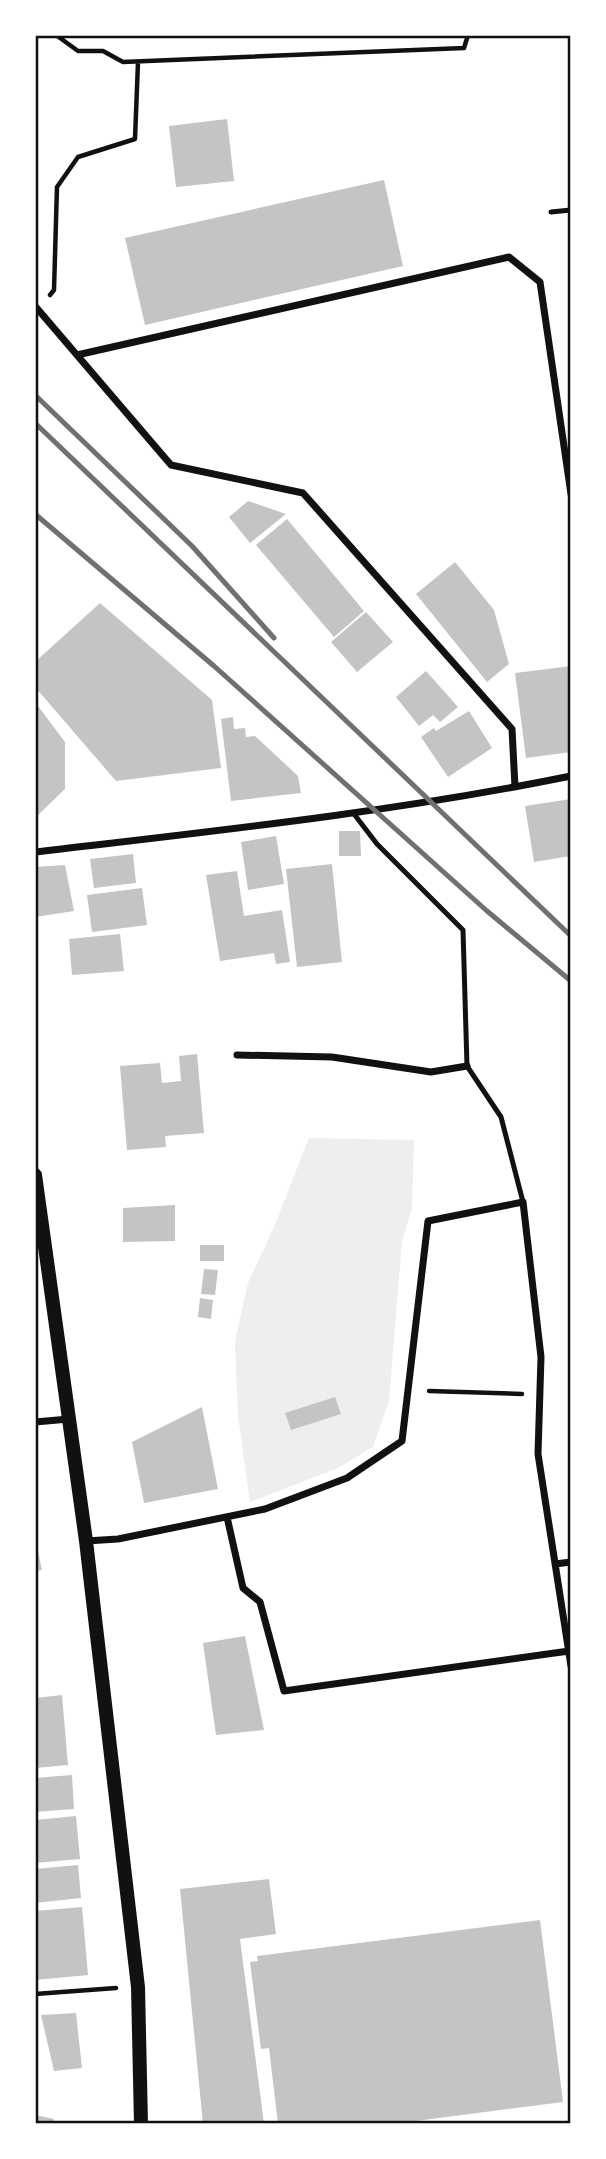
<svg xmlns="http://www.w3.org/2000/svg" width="606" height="2159" viewBox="0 0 606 2159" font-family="'DejaVu Sans',sans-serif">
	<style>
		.green { fill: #eee }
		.building { fill: #c4c4c4 }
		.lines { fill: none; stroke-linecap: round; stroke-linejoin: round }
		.path { stroke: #111; stroke-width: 4.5 }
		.service { stroke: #111; stroke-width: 5 }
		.minor { stroke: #111; stroke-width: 7 }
		.secondary { stroke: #111; stroke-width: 14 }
		.rail { stroke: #707070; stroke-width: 5 }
		.neatline { fill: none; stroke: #111; stroke-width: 2.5 }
	</style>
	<rect width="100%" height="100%" fill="#fff"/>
	<path class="green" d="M309,1138L414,1140L412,1209L402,1241L389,1401L373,1447L336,1469L250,1502L238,1416L235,1341L248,1283L274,1227Z"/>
	<path class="building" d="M227,119L234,181L176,187L169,126Z
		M384,180L403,266L145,325L125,238Z
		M248,501L286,514L250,543L229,517Z
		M287,519L364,611L334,637L256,545Z
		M455,562L494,610L509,664L487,682L416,594Z
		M100,603L212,700L221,768L116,781L35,687V662Z
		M366,612L393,642L357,672L331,642Z
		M571,666V752L526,758L515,673Z
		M426,671L458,707L440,722L433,715L419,726L396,697Z
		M35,702L65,742V789L35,818Z
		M469,711L492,748L448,777L421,737L434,728L436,731Z
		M233,717L234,729L245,728L246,737L255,736L298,776L301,793L231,801L221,719Z
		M571,799V856L534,862L525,806Z
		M339,831H360L361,856H339Z
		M276,836L284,884L248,890L241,842Z
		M133,854L136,883L94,888L90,859Z
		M332,864L342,962L297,967L286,869Z
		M65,865L74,911L35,917V867Z
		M237,871L244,916L282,910L290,962L276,964L274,953L220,961L206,875Z
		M142,888L147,925L92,932L87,895Z
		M120,934L124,971L72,975L69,939Z
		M197,1054L204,1133L165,1136L166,1147L127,1150L120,1066L160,1063L162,1083L181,1081L179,1056Z
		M175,1205V1241L123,1242V1208Z
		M200,1245H224V1261H200Z
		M204,1269L218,1270L215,1295L201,1294Z
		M200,1298L213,1300L211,1319L198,1317Z
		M335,1397L341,1414L291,1430L285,1413Z
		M202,1407L218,1489L144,1503L132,1442Z
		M35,1538L42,1570L35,1571Z
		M245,1636L264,1730L216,1735L203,1643Z
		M62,1695L68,1765L35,1768V1698Z
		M72,1775L74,1809L35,1812V1778Z
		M76,1816L80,1859L35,1863V1820Z
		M78,1865L81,1898L35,1903V1869Z
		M269,1879L276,1934L240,1939L264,2124H203L180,1889Z
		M82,1907L88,1975L35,1980V1911Z
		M540,1920L563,2102L392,2124H278L269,2048L261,2049L250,1962L258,1961L257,1956Z
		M76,2013L82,2068L54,2071L41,2015Z
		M35,2115L54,2119L53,2124H35Z"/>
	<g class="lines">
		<path class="path" d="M56,35L78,51H103L123,62L464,48L468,35
			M50,295L54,290L57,187L78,157L135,139L138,62
			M429,1391L522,1394
			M35,1994L116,1988"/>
		<path class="service" d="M551,212L571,210
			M354,814L377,844L463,930L467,1066L501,1117L523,1202"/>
		<path class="minor" d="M35,306L171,465L303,493L512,729L515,787
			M77,355L509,257L540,282L571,494
			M35,852C214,831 394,812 571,776
			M237,1055L332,1057L431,1072L467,1066
			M35,1422L69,1419
			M227,1517L243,1588L260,1602L284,1691L569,1651
			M86,1541L118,1539L265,1509L347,1478L402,1441L428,1221L523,1202L541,1357L538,1454L571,1666
			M555,1564L571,1562"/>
		<path class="secondary" d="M35,1175L86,1541L138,1987L141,2124"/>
		<path class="rail" d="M35,395L192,546L274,638
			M35,423L571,936
			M35,514L214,666L487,911L571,981"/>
	</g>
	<rect width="606" height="2159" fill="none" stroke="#ffffff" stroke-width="74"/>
	<rect x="37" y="37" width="532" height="2085" class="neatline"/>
</svg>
